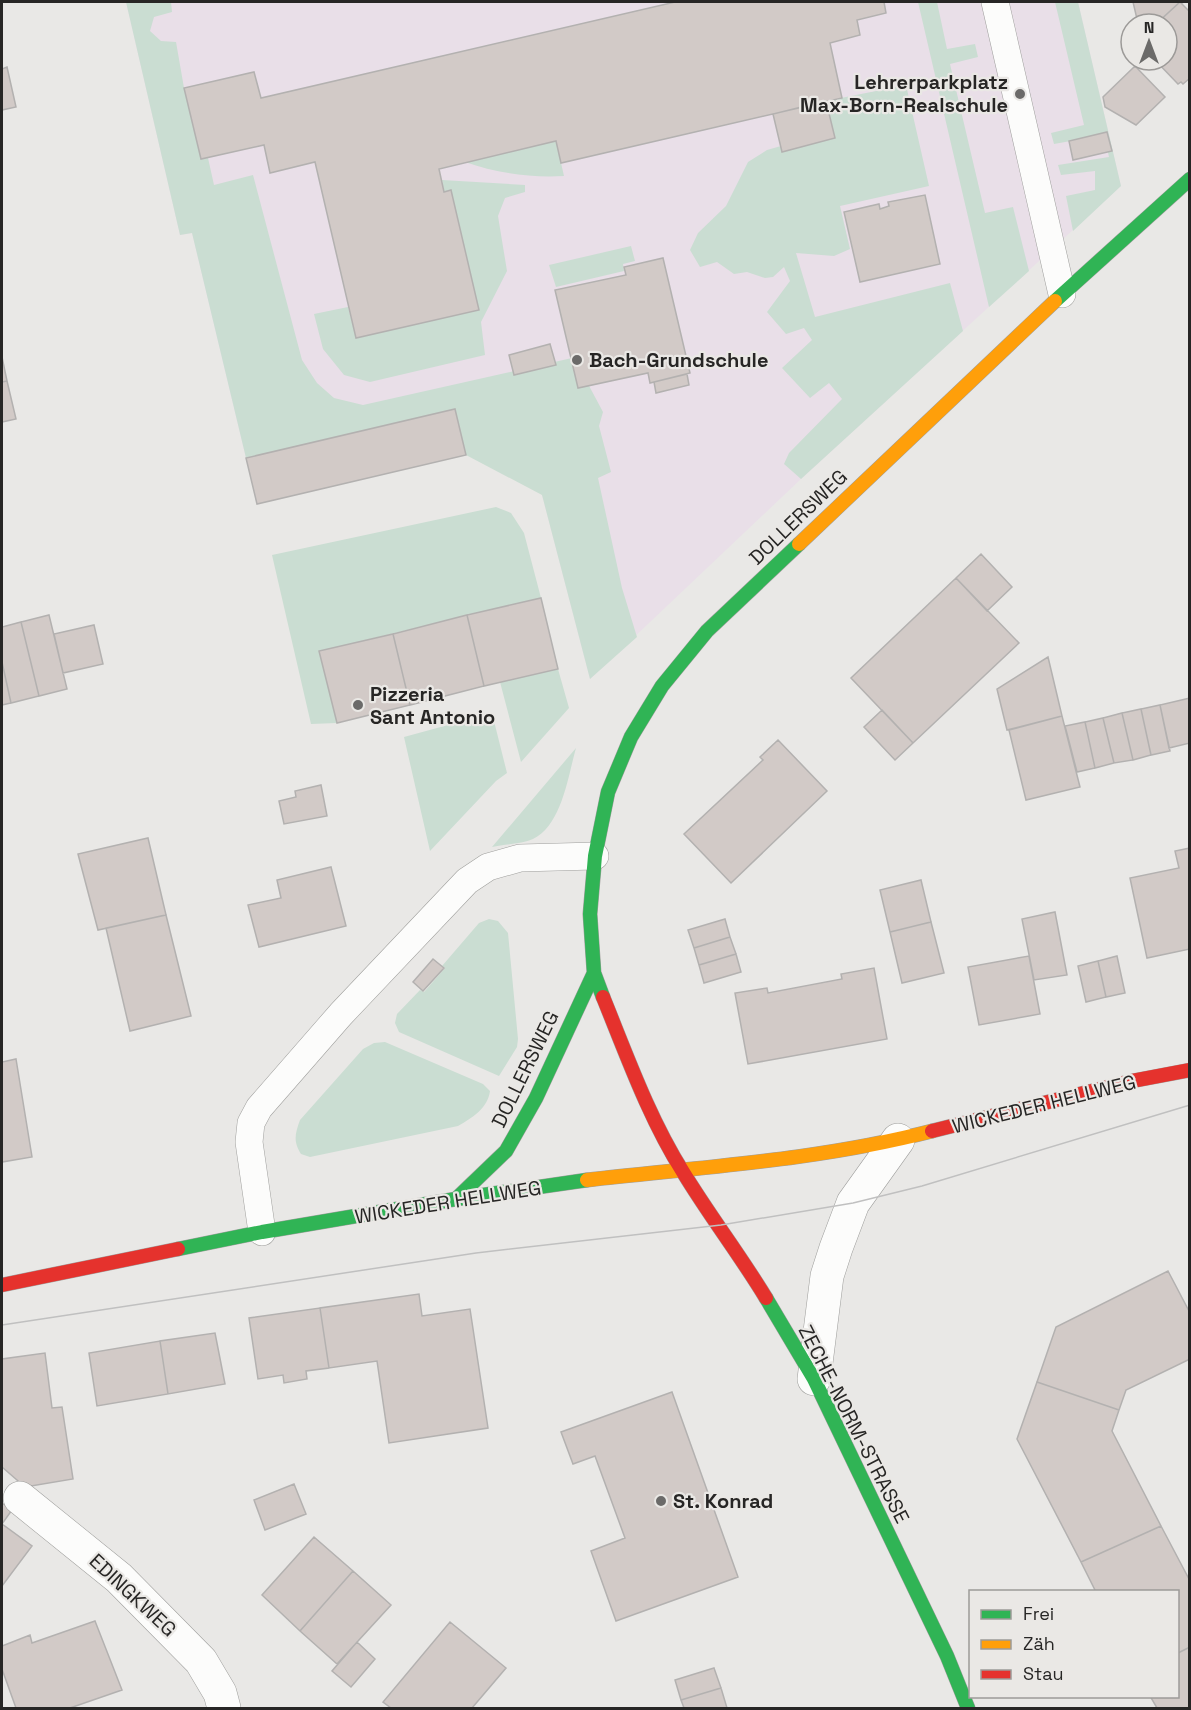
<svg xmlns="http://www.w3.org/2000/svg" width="1191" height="1710" viewBox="0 0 1191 1710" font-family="'Space Grotesk',sans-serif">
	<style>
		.education { fill: #e9dfe8 }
		.green { fill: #caddd2 }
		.building { fill: #d2cac7; stroke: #b3b1b0; stroke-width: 1.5 }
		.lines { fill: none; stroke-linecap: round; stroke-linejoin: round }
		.lane-casing { stroke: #9f9f9d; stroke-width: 28 }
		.street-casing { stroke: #9f9f9d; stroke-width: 34 }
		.fast-casing { stroke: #9f9f9d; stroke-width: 15 }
		.slow-casing { stroke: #9f9f9d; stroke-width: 15 }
		.jam-casing { stroke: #9f9f9d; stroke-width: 15 }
		.lane { stroke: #fcfcfb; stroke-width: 27 }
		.street { stroke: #fcfcfb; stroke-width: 33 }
		.fast { stroke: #30b455; stroke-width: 14 }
		.slow { stroke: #ff9f0a; stroke-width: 14 }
		.jam { stroke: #e5322d; stroke-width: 14 }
		.tram { stroke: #c0c0c0; stroke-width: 1.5 }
		.poi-dot { fill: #6b6a69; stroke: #eae8e5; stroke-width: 2 }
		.labels { text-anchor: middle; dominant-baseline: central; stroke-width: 4.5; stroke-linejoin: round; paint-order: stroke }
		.poi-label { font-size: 20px; font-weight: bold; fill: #272625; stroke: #eae8e5; text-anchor: start }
		.street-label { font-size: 20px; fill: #272625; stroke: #eae8e5 }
	</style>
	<rect width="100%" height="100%" fill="#e9e8e6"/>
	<path class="education" d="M126,2H1078L1121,186L801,479L590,679L542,495L518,388L246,458L192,233L180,235Z"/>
	<path class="green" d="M126,2H171L172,12L154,17L150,31L161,41L176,42L184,88L201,159L208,158L214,185L253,175L302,360L317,383L334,398L363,405L572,358L587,382L603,412L599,426L611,472L598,478L622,588L637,637L590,679L542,495L466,455L455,409L246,458L192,233L180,235Z
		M918,2H937L947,49L975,44L978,57L950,64L985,213L1013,207L1029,271L989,307Z
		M1055,2H1078L1121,186L1073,231L1066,196L1095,190V171L1061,175L1058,165L1109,157L1104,135L1054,144L1051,133L1084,125Z
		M906,85L929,186L840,206L850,249L834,256L796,253L815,317L950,283L963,331L801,479L784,464L789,453L842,399L829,383L810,398L782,368L812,340L804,328L786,334L767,312L790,281L784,267L773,277L765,278L747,272L734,274L717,262L700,267L690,250L698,233L726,206L748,162L767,150L781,146L783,151L835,138L826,101Z
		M556,141L564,176C530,178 496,173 465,162Z
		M442,180L525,185V192L505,198L498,216L507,271L481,322L485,355L370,382L344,375L323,349L314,314L348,307L356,338L478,310L450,190L444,192Z
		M631,246L635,261L623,264L624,271L556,287L549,265Z
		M496,507L511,513L524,533L541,598L320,651L337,723L311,724L272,555Z
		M558,669L569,708L521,762L500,682Z
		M492,713L507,773L496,781L430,851L404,737Z
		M576,748C568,776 562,825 533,839C522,844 504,844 492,847Z
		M489,919L498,921L508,933L518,1039L517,1047L499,1076L399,1032L395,1023L397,1014L420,990L424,992L445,968L442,966L479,923Z
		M385,1042L483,1084L490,1091C488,1108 472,1118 458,1126L310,1157L301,1154C293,1141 295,1134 300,1120L363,1049L374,1043Z"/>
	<path class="building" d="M675,2H884L886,13L857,20L860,35L830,43L842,98L561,163L556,141L439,169L444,192L451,190L479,310L356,338L315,162L270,173L264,145L201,159L184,88L254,72L261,98Z
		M1133,2H1184L1182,3L1180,2L1156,24H1142L1137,19Z
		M1180,2L1190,12V78L1183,84L1181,82L1178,84L1155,60H1167V24H1156Z
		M1135,66L1165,97L1136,125L1105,107L1103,97Z
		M7,67L16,107L2,110V69Z
		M826,101L835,138L782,152L773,114Z
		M1107,132L1112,151L1073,160L1069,141Z
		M925,195L940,264L860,282L844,212L879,204L880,209L889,206L888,202Z
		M663,258L690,373L650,383L648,373L578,388L555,290L626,275L624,267Z
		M550,344L556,365L514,375L509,355Z
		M2,357L7,381L2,382Z
		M687,374L689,385L656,393L654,382Z
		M7,381L16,419L2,422V382Z
		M455,409L466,455L257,504L246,458Z
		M981,554L1012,587L987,611L956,578Z
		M956,578L1019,643L913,743L851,678Z
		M541,598L558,669L484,686L467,615Z
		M49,615L67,689L39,696L21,622Z
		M467,615L484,686L410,705L393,634Z
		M21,622L39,696L11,703L2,662V627Z
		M94,625L103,664L63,673L54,634Z
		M393,634L410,705L337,723L319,651Z
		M1048,657L1062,716L1007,730L997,689Z
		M2,662L11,703L2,705Z
		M1190,698V743L1169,748L1160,705Z
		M1160,705L1170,751L1151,755L1141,709Z
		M1141,709L1151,755L1133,760L1122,713Z
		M882,710L913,743L895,760L864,727Z
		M1122,713L1133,760L1114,763L1103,718Z
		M1062,716L1080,787L1026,800L1009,730Z
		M1103,718L1114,763L1095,768L1085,722Z
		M1085,722L1095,768L1077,772L1065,726Z
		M778,740L827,791L731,883L684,834L763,760L760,757Z
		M321,785L327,816L284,824L279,801L296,797L295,791Z
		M148,838L166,915L98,930L78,854Z
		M1190,848V949L1147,958L1130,878L1179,868L1175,851Z
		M331,867L346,926L259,947L248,905L281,898L277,880Z
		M921,880L931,922L890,932L880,890Z
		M1055,912L1067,975L1034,980L1022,919Z
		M166,915L191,1016L130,1031L106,928Z
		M725,919L730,937L694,948L688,930Z
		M931,922L944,973L902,983L890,932Z
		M730,937L736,954L699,965L694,948Z
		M736,954L741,972L704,983L699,965Z
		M1029,956L1040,1014L979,1025L968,967Z
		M1117,956L1125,993L1106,997L1098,961Z
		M433,959L444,968L423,991L413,982Z
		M1098,961L1106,997L1086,1002L1078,966Z
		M874,968L887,1039L748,1064L735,993L767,988L768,993L842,979L841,974Z
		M16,1059L32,1157L2,1162V1062Z
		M1168,1271L1190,1313V1359L1126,1390L1119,1410L1037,1382L1056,1327Z
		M419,1294L422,1316L470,1309L488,1428L389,1443L377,1361L329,1368L320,1308Z
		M320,1308L329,1368L306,1371L307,1379L284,1383L283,1375L258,1379L249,1318Z
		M215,1333L225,1384L168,1394L160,1341Z
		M160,1341L168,1394L97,1406L89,1353Z
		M45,1353L52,1408L62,1407L73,1479L25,1487L2,1467V1359Z
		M1037,1382L1119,1410L1112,1431L1161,1526L1081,1562L1017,1439Z
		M672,1392L738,1577L616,1621L591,1551L625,1538L595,1456L573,1464L561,1432Z
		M294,1484L306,1514L265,1530L254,1500Z
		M2,1503L12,1510L2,1524Z
		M2,1524L32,1546L2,1586Z
		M1161,1526L1190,1581V1647L1178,1653V1592H1096L1081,1562Z
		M314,1537L353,1571L300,1631L262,1595Z
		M353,1571L391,1605L337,1664L300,1631Z
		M95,1621L122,1690L70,1708H16L2,1669V1646L30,1635L32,1643Z
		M450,1622L506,1668L472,1708H391L383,1702Z
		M357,1642L375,1659L351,1687L332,1671Z
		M1190,1647V1708H1157L1150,1696H1178V1653Z
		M714,1668L721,1688L681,1700L675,1680Z
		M721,1688L727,1708H684L681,1700Z"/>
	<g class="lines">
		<defs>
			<path id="lane" d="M995,2L1062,294
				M262,1232L249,1142L251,1123L259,1108L341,1014L467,881L488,867L520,858L595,856"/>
			<path id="street" d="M814,1379L827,1276L836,1248L853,1203L898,1140
				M20,1498L119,1578L201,1661L220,1693L224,1708"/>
			<path id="fast" d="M1055,301L1190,179
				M603,997L594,973L590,914L595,856L608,792L631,737L662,686L707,631L799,544
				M456,1199L506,1151L536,1098L594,973
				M178,1249L262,1232L456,1199L587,1180
				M766,1298L814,1379L947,1656L968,1708"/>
			<path id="slow" d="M799,544L1055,301
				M587,1180C702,1167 820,1160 932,1131"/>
			<path id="jam" d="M603,997C627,1056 649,1118 683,1172C709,1215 740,1255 766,1298
				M932,1131L1132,1081L1190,1070
				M2,1285L178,1249"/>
		</defs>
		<use href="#lane" class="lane-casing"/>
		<use href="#street" class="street-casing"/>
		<use href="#fast" class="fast-casing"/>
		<use href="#slow" class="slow-casing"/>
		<use href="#jam" class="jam-casing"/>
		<use href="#lane" class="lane"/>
		<use href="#street" class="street"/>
		<use href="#fast" class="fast"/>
		<use href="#slow" class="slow"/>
		<use href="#jam" class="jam"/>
		<path class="tram" d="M2,1325L476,1253L721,1225L853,1203L922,1186L1190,1105"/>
	</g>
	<g class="poi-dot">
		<circle cx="1020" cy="94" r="6"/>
		<circle cx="577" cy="360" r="6"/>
		<circle cx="358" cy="705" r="6"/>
		<circle cx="661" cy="1501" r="6"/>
	</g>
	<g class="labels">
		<g class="poi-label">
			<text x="1008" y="82" text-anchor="end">Lehrerparkplatz<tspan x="1008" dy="23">Max-Born-Realschule</tspan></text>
			<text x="589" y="360">Bach-Grundschule</text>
			<text x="370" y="694">Pizzeria<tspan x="370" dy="23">Sant Antonio</tspan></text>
			<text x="673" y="1501">St. Konrad</text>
		</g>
		<g class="street-label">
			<text transform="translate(798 517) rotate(-44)">DOLLERSWEG</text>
			<text transform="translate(525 1069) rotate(-64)">DOLLERSWEG</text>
			<text transform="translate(1044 1104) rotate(-14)">WICKEDER HELLWEG</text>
			<text transform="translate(448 1202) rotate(-9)">WICKEDER HELLWEG</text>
			<text transform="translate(854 1424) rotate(63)">ZECHE-NORM-STRASSE</text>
			<text transform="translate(133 1595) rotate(43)">EDINGKWEG</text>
		</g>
	</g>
	<rect width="1191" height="1710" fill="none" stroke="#272625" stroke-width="6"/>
	<rect x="969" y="1590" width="210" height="108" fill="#eae8e5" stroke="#9c9a98" stroke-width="1.5"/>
	<rect x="981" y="1610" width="30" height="9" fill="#30b455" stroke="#9c9a98" stroke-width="1.5"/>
	<text x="1023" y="1620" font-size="18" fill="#272625">Frei</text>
	<rect x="981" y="1640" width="30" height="9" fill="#ff9f0a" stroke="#9c9a98" stroke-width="1.5"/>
	<text x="1023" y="1650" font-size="18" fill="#272625">Zäh</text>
	<rect x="981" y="1670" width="30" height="9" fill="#e5322d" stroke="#9c9a98" stroke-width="1.5"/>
	<text x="1023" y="1680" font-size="18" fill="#272625">Stau</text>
	<g transform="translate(1149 42)"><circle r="28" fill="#eae8e5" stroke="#9c9a98" stroke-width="1.5"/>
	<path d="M0-4.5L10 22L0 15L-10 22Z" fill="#6b6a69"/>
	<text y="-9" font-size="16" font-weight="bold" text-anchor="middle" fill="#272625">N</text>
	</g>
</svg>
